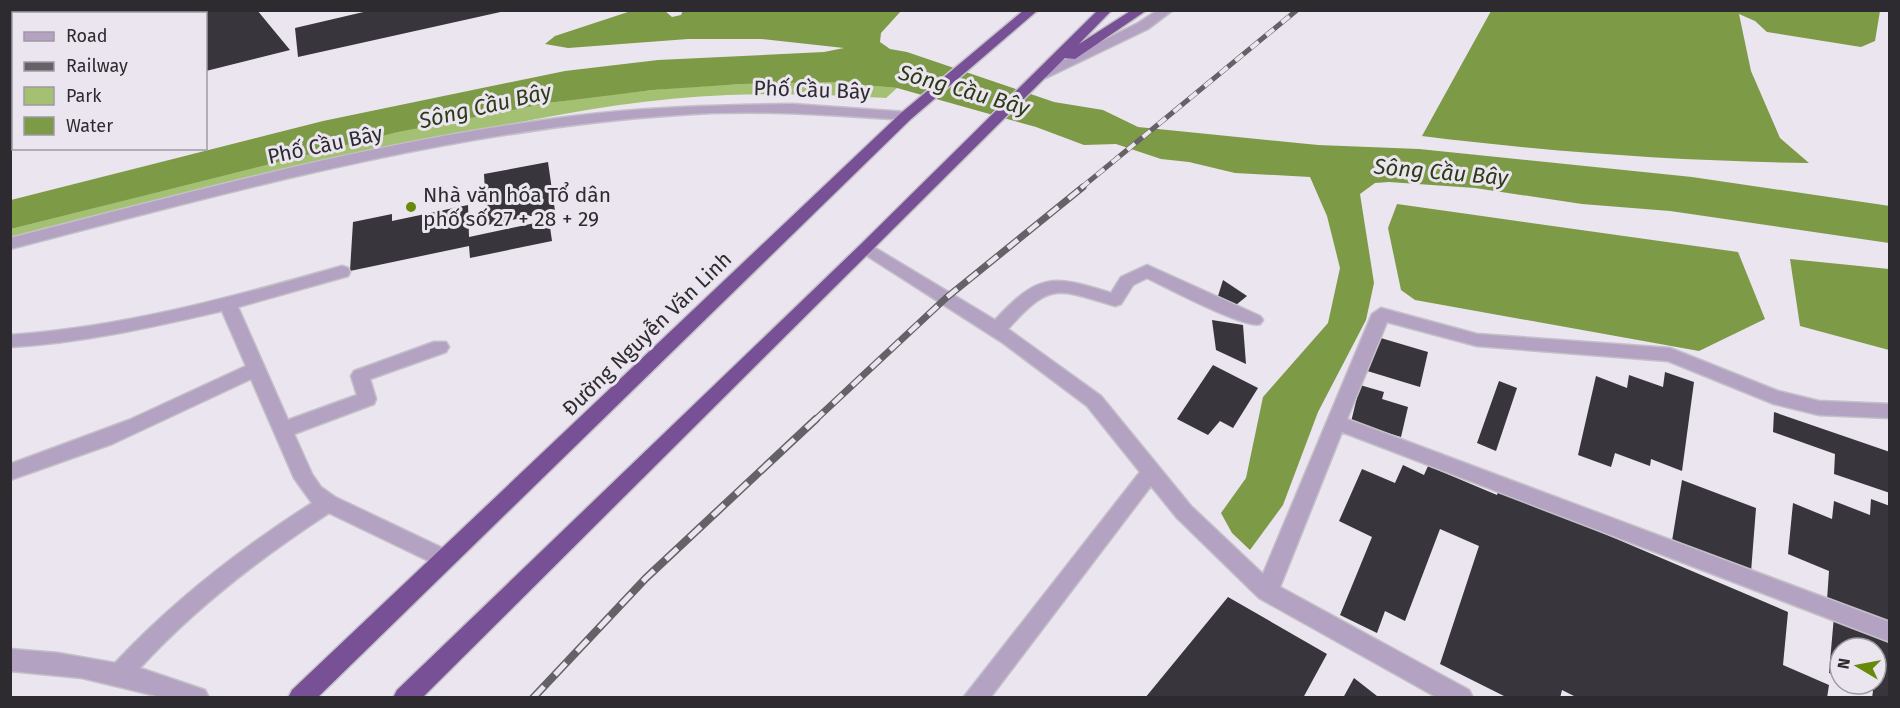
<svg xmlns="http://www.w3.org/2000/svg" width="1900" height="708" viewBox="0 0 1900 708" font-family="'Fira Sans',sans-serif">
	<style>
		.green { fill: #a4c173 }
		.water { fill: #7d9a47 }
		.building { fill: #39353c }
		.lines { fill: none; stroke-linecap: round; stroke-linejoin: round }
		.minor-casing { stroke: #c4c0c8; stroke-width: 3 }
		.highway-casing { stroke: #c4c0c8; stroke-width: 3 }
		.minor { fill: #b4a2c3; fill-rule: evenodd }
		.highway { fill: #785095; fill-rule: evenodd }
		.rail-far2-casing { stroke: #656267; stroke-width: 5 }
		.rail-far1-casing { stroke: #656267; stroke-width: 7 }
		.rail-casing { stroke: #656267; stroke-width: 8 }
		.rail-far2 { stroke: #eae5ee; stroke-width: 4; stroke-dasharray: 10; stroke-linecap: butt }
		.rail-far1 { stroke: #eae5ee; stroke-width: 4.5; stroke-dasharray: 13; stroke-linecap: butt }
		.rail { stroke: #eae5ee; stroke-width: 5; stroke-dasharray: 16; stroke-linecap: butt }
		.poi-dot { fill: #688a0c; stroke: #eae5ee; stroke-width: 2 }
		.labels { text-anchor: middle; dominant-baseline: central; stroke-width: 6; stroke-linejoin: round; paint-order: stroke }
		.street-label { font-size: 21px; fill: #2d2b2f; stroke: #eae5ee }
		.poi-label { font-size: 21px; fill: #2d2b2f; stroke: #eae5ee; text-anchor: start }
		.water-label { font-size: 22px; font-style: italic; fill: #2d3a17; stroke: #eae5ee }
	</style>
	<rect width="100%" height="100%" fill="#eae5ee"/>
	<path class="green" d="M829,82L897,88L886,98C833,95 781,93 728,95C639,98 551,116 464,133C311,162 161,201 11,239V229C189,185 367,131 549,103C642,89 735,82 829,82Z"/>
	<path class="water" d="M634,10L665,11L672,17L681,15L683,10L901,11L881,33L880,42L890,49L907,52L1054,102L1103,110L1138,127L1318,145L1419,149L1692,177L1890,206L1889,243L1670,211L1582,204L1475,188L1389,182L1375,183L1360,194L1374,283L1366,320L1318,412L1283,505L1250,550L1232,533L1221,513L1246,478L1263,397L1328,323L1340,268L1327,216L1310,177L1235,173L1189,162L1161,159L1116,144L1084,145L1036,127L897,88L829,82L742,84L653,90L548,103L398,132L11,229V200L323,121L565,71L658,60L824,52L844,48L761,39H688L568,48L545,44L555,36Z
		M1491,11V10L1880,11L1875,41L1861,47L1767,32L1755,21L1739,14L1751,71L1780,138L1809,163C1680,161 1550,152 1422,136Z
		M1397,204L1738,252L1765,319L1699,351L1415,300L1401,290L1388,228Z
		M1790,259L1889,269V350L1800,326Z"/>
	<path class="building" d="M71,10H257L290,50L206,71V14H63Z
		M372,10H505V11L298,57L295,28Z
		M14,27V109L10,110V28Z
		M548,162L555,211L487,225L484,174Z
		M468,205L469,237L549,220L552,241L470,258L469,246L350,271L353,222L392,214V221Z
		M1223,280L1247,296L1236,305L1218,296Z
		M1212,320L1243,325L1246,364L1216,350Z
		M1374,336L1428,352L1420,387L1364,370Z
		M1213,365L1258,388L1233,428L1220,421L1208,435L1177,419Z
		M1665,372L1694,382L1682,471L1651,459L1650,466L1615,453L1611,467L1578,455L1596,376L1627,388L1629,375L1663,387Z
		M1499,381L1517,388L1496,451L1477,443Z
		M1360,385L1384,392L1382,399L1408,407L1401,437L1351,422Z
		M1774,412L1890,452V493L1834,474L1835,454L1773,432Z
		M1403,465L1424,475L1428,466L1497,495L1499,489L1788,612L1783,665L1829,685L1827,698H1578L1562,690L1560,698H1508L1440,664L1479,546L1440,529L1405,621L1385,611L1377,633L1340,615L1372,537L1339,521L1362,469L1395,483Z
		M1682,480L1756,508L1751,572L1672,541Z
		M1871,499L1890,506V626L1827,600L1829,571L1788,554L1793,503L1832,519L1834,501L1870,515Z
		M1228,597L1327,654L1303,698H1145Z
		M1834,616L1890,639V698H1872L1873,691L1856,684H1876V648H1840V677L1829,673Z
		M1354,678L1377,696L1376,698H1343Z"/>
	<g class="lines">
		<defs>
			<path id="minor" d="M1158,10H1173L1148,29L1046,78H1036L1034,75L1138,23Z
				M792,104L906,112L913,116L906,120C830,115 754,109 678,115C450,130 230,192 10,249V238C194,191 377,141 566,117C641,107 717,105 792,104Z
				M867,243L995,320C1038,274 1051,274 1111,293L1121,277L1147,265L1260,316L1263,320L1260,324C1245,329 1166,287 1147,278L1133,285L1121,304L1115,306C1057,289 1051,281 1008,329L1101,396L1191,506L1263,574L1372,314L1381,308L1477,334L1670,348L1778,391L1819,401L1890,404V418L1819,415L1774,404L1668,361L1477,346L1387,322L1347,419L1890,622V642L1342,432L1280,587L1469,690L1473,698H1438L1259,598L1177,518L1151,486L990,698H963L1140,472L1087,406L1003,343L861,252L859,248Z
				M342,266L348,268L350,272L348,276L238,307L288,420L357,395L351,376L354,371L434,342H446L449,347L446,352L370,379L376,399L374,404L294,434L312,474L321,487L335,497L453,553L456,559L453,565L445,568L437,565L329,513C260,558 196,607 140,668L205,690L209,698H165L82,678L10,671V649L58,653L115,663C174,600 240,549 312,503L294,478L251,379L112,444L10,480V464L129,420L246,366L222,311C152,327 83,343 10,347V335C124,327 233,297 342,266Z"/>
			<path id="highway" d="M1024,10H1038L911,119L317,698H288L292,690L901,113Z
				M1098,10H1112L1079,44L1132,10H1147L1075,59L1065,58L422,698H393L397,690L861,244Z"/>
		</defs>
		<use href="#minor" class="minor-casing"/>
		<use href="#highway" class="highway-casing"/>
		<use href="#minor" class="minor"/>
		<use href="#highway" class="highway"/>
		<defs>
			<path id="rail-far2" d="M1081,188L1297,10"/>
			<path id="rail-far1" d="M814,421L946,298L1083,187"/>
			<path id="rail" d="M533,698L646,578L816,419"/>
		</defs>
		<use href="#rail-far2" class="rail-far2-casing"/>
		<use href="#rail-far1" class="rail-far1-casing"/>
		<use href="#rail" class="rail-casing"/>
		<use href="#rail-far2" class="rail-far2"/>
		<use href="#rail-far1" class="rail-far1"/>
		<use href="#rail" class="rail"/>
	</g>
	<circle class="poi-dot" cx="411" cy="207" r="6"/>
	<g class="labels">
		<g class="street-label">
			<text transform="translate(812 90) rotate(2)">Phố Cầu Bây</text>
			<text transform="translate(325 145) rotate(-12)">Phố Cầu Bây</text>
			<text transform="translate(647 334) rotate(-44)">Đường Nguyễn Văn Linh</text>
		</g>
		<g class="poi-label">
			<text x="423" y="195">Nhà văn hóa Tổ dân<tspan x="423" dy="24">phố số 27 + 28 + 29</tspan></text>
		</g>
		<g class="water-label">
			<text transform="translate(964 90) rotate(16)">Sông Cầu Bây</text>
			<text transform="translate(485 106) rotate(-13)">Sông Cầu Bây</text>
			<text transform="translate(1441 172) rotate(5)">Sông Cầu Bây</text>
		</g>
	</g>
	<rect width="1900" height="708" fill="none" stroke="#2d2b2f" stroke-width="24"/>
	<rect x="12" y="12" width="195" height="138" fill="#eae5ee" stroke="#9e9ba2" stroke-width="1.5"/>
	<rect x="24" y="32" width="30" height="9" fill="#b4a2c3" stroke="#9e9ba2" stroke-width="1.5"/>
	<text x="66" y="42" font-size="18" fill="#2d2b2f">Road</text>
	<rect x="24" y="62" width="30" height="9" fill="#656267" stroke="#9e9ba2" stroke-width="1.5"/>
	<text x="66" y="72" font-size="18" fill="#2d2b2f">Railway</text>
	<rect x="24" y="87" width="30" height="18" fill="#a4c173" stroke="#9e9ba2" stroke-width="1.5"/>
	<text x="66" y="102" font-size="18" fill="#2d2b2f">Park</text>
	<rect x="24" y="117" width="30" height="18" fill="#7d9a47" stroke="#9e9ba2" stroke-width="1.5"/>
	<text x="66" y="132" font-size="18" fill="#2d2b2f">Water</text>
	<g transform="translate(1858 666) rotate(280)"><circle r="28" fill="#eae5ee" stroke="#9e9ba2" stroke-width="1.5"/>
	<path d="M0-4.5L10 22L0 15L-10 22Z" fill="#688a0c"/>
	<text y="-9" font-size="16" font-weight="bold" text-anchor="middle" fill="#2d2b2f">N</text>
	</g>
</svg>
